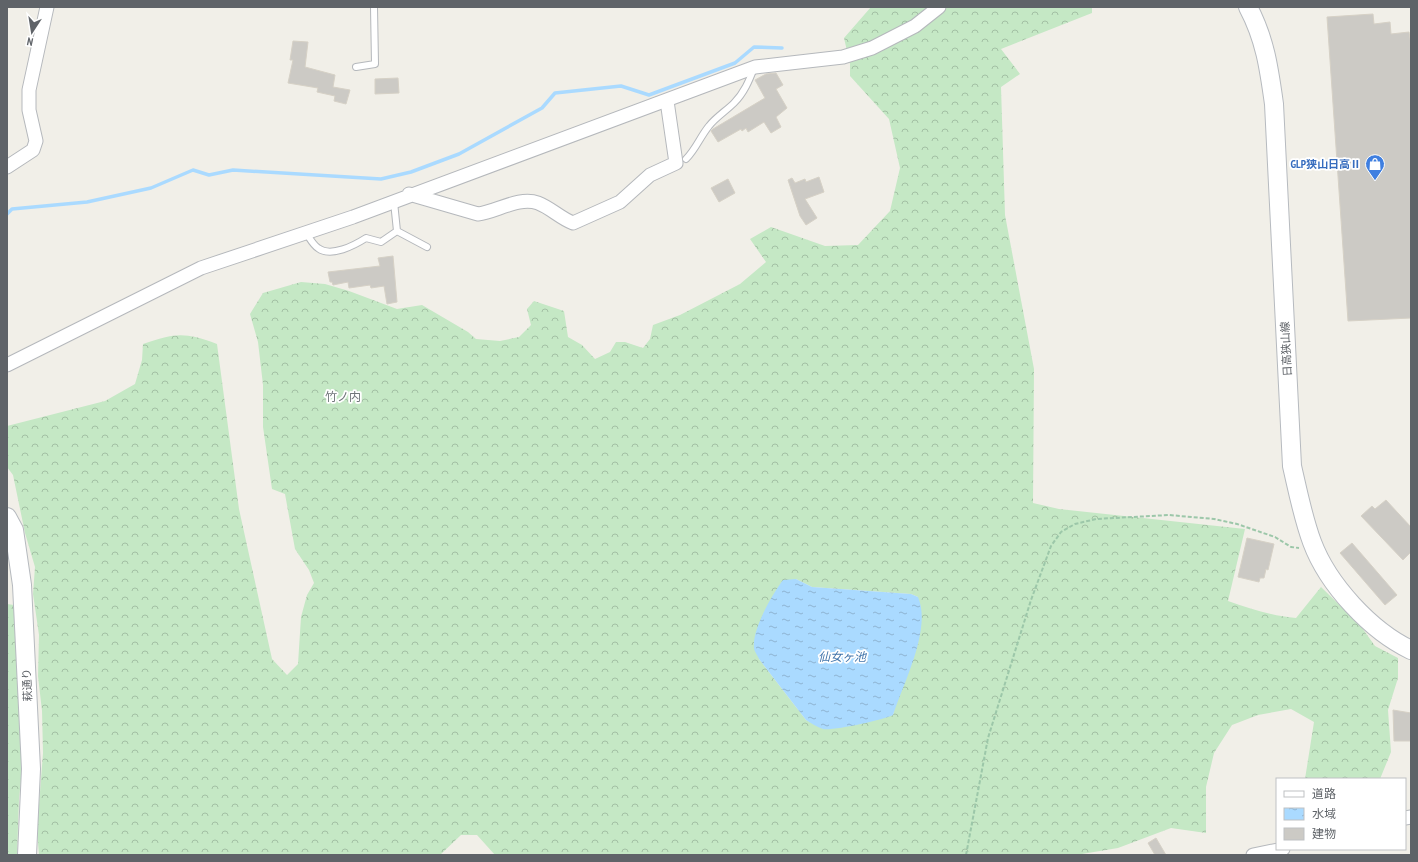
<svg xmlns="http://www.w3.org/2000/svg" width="1418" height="862" viewBox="0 0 1418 862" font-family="'PT Sans Narrow','Noto Sans JP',sans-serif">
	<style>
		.forest { fill: url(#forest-crowns); fill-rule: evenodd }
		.water { fill: url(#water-ripples) }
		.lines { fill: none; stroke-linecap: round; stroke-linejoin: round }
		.stream { stroke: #aadaff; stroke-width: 3.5 }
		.building { fill: #cccac5; stroke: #d6d1c6 }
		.lane-casing { stroke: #b5b8bc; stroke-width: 8 }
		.street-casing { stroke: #b5b8bc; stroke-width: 15 }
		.secondary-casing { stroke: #b6babf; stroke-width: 20 }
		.path { stroke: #9cc7a9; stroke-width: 2; stroke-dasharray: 4 2; stroke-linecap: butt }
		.lane { stroke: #fff; stroke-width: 6 }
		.street { stroke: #fff; stroke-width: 13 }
		.secondary { stroke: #fff; stroke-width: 18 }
		.labels { text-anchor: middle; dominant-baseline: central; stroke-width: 3.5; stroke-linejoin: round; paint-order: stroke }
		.shop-label { font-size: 11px; font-weight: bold; fill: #366cbe; stroke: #fff; text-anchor: end }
		.street-label { font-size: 11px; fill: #5f6368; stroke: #fff }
		.neighbourhood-label { font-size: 12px; fill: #70757a; stroke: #fff }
		.water-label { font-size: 12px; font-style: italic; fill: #4174aa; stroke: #fff }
	</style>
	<defs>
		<pattern id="forest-crowns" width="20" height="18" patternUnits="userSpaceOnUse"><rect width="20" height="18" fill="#c5e8c5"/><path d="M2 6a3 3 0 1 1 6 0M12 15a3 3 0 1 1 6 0" fill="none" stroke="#a3c0a4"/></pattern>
		<pattern id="water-ripples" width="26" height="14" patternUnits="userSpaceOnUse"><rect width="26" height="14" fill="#aadaff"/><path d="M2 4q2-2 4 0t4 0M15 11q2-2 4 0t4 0" fill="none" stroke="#8eb4d2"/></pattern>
	</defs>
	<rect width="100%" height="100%" fill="#f1efe8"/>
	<path class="forest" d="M871,7H1092V13L1001,49L1020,74L1001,87L1005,215L1034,369L1033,503L1059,509L1245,529L1228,601C1250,609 1273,616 1296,618L1321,587L1360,625L1375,646L1398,658V678L1388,710L1391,752L1380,779H1305L1314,722L1291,709L1258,715L1232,725L1214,753L1206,787V833L1171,828L1118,848L1076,855H495L477,835H461L440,855H39L37,831L43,753L42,711L38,676L39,635L33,594L35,567L25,533L13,475L7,467V426L105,401L135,384L142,360L143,344C176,333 184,332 217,344L239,509L272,659L287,675L298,664L301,617L307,595L314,583L309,570L295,549L285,494L272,489L263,427V385L258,342L250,314L263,293L301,282L325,284L349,291L397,309L422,305L468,332L476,339L500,341L519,337L531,325L527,309L534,301L564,311L568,337L582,345L595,359L610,352L616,342H625L643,348L650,339L653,325L680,315L740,284L766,262L750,239L771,227L825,246L858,245L890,211L900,168L889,119L850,76V64L844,38ZM796,579L812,587L911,594L918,597L893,715L824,729L806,720L759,659Z
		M7,604L14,605L19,630L26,731L19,799L17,855H7Z"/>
	<path class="water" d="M796,579L812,587L911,594L918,597C932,629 903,684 893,715C883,720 833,731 823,729C817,727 811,723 806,720L759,659C758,656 754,651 754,648C752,629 772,595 783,580Z"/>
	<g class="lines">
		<path class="stream" d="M7,214L12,209L87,202L151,188L193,170L209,175L233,170L381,179L411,172L459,154L542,108L555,93L621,86L649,95L735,63L754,47L782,48"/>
	</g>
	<path class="building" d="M1373,14L1374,24L1390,22L1391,34L1409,32L1411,44V318L1348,321L1327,17Z
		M293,41L308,42L305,67L335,75L333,87L350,90L346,104L334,101L335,96L317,92L318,88L288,83L293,60H290Z
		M776,73L783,85L776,89L787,108L776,117L781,127L771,133L764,122L748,132L746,128L742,131L741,129L718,142L711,131L713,129L765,98L755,80L766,74Z
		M398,78L399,93L375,94V79Z
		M819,177L824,192L805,199L817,218L806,225L800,216L788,180L792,178L795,183L805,179L806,182Z
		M728,179L735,193L719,202L711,188Z
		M393,256L397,302L387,304L384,286L371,288L370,285L349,288L348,282L333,285L332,282H330L328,272L380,266L378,258Z
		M1386,500L1411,527V552L1403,560L1361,516L1372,506L1375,509Z
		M1247,538L1274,544L1268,570L1266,569L1264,578H1260L1259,582L1238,577Z
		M1352,543L1397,595L1385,605L1340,553Z
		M1393,710L1411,713V741H1394Z
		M1156,838L1166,855H1155L1148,843Z"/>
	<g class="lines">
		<defs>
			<path id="lane" d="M356,67L375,64L374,7
				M686,159C696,149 700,137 709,126C716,117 726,111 734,103C744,93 749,81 754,68
				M397,231L427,247
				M306,233C309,237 313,245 318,248C331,258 355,245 366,238L381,242L397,231L394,202"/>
			<path id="street" d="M7,167L33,150L36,141L29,110V90L47,7
				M409,194L478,214C496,212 519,196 538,203C551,208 560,218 573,223L620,202L650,175L676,163L667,101
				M7,365L201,268L353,217L755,67L843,57L872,48L915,26L939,7
				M1405,818L1411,817
				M1253,855L1283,849"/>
			<path id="secondary" d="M1248,7C1265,39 1269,68 1274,104L1292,466C1298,492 1303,518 1312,542C1328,585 1371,631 1411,650
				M7,517L14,530L22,585L31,769L27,855"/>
		</defs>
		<use href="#lane" class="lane-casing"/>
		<use href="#street" class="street-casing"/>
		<use href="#secondary" class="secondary-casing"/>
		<path class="path" d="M966,855L988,738L1031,600L1051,546L1061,532L1075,524L1096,519L1169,515L1214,519L1237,524L1275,537L1291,547L1299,548"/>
		<use href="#lane" class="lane"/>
		<use href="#street" class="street"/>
		<use href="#secondary" class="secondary"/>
	</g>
	<defs>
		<symbol id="shop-pin" viewBox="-11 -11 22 30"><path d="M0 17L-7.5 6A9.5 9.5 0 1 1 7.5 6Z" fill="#3f7fe0" stroke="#fff"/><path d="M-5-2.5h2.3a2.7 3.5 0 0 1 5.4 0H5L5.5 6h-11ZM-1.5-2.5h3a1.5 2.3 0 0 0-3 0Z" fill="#fff"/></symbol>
	</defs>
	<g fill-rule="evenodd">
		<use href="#shop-pin" x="1364" y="153" width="22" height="30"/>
	</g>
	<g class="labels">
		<g class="shop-label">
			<text x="1361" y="164">GLP狭山日高Ⅱ</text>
		</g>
		<g class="street-label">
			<text transform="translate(1286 349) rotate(-93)">日高狭山線</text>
			<text transform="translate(27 685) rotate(-93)">萩通り</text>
		</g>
		<g class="neighbourhood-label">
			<text x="343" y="396">竹ノ内</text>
		</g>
		<g class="water-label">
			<text x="842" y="656">仙女ヶ池</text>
		</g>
	</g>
	<rect width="1418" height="862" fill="none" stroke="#5f6368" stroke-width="16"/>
	<rect x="1276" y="778" width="130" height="72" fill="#ffffff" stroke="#bfc1c3"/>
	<rect x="1284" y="791" width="20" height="6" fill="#ffffff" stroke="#bfc1c3"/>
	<text x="1312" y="798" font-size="12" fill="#5f6368">道路</text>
	<rect x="1284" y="808" width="20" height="12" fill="url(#water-ripples)" stroke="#bfc1c3"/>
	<text x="1312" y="818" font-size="12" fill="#5f6368">水域</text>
	<rect x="1284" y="828" width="20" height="12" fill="#cccac5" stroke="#bfc1c3"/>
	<text x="1312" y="838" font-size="12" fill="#5f6368">建物</text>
	<g transform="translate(32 32) rotate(192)" stroke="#ffffff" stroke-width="3" paint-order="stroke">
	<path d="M0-3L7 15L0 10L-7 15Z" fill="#5f6368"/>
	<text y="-6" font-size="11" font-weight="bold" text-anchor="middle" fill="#5f6368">N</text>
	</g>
</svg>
